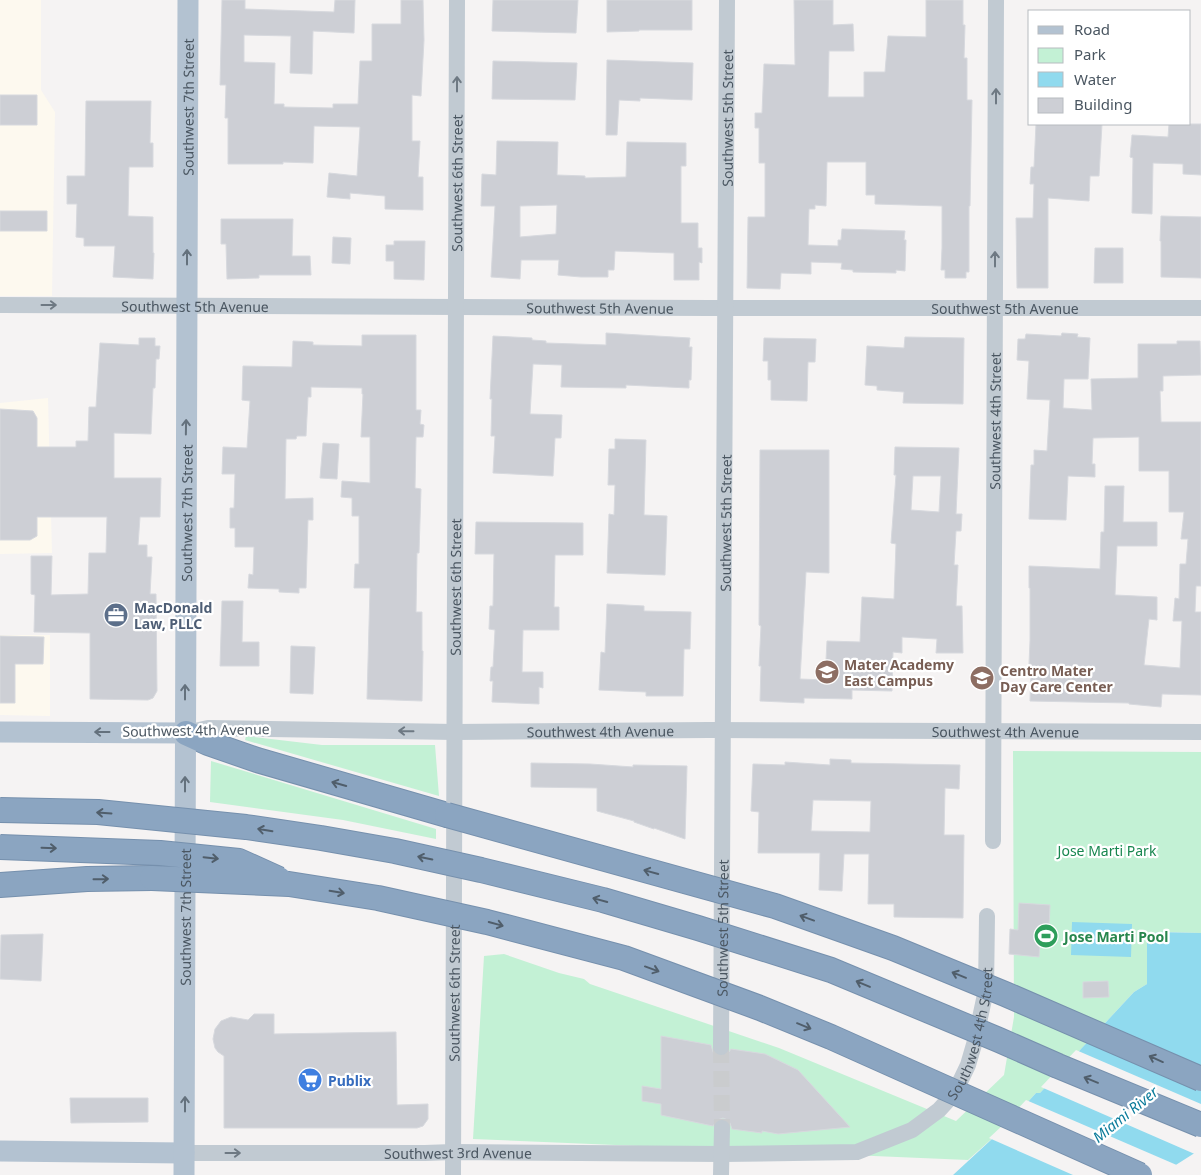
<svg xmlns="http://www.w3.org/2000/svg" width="1201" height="1175" viewBox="0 0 1201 1175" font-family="'Noto Sans',sans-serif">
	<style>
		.commercial { fill: #fdf9ef }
		.green { fill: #c3f1d5 }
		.water { fill: #90daee }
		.pier { fill: #f5f3f3 }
		.building { fill: #cdcfd5; stroke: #d7d9de; fill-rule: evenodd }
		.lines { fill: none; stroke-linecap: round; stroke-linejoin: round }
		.minor-tunnel { stroke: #caccce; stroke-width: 16; stroke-dasharray: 16 8; stroke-linecap: butt }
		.highway-casing { stroke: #7690ad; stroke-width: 26 }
		.minor { stroke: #c1cad2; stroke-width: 16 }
		.major { stroke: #b3c2d1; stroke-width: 21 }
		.highway { stroke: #8ba5c1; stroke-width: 24 }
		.highway-bridge-casing { stroke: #7690ad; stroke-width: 26; stroke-linecap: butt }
		.highway-bridge { stroke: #8ba5c1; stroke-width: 24 }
		.oneway { stroke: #6e7983 }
		.oneway2 { stroke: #64717d }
		.oneway3 { stroke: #505e6b }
		.labels { text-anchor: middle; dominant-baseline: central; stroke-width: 4.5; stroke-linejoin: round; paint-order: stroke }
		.street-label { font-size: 14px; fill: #4a5661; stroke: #fff }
		.service-label { font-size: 14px; font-weight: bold; fill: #4e5e75; stroke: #fff; text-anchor: start }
		.education-label { font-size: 14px; font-weight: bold; fill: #785e54; stroke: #fff; text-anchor: start }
		.park-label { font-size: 14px; fill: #17864f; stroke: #fff }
		.leisure-label { font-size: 14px; font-weight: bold; fill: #27864d; stroke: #fff; text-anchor: start }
		.shop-label { font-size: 14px; font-weight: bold; fill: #366cbe; stroke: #fff; text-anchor: start }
		.water-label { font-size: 15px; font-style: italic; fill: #0c7c9b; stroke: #fff }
	</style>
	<rect width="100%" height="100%" fill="#f5f3f3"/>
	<path class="commercial" d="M0,0H41V90L55,112L52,296H0Z
		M48,398L52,553L0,554V403Z
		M0,635H50V716L0,715Z"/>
	<path class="green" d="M246,736L322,745H435L439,796L245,740Z
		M1013,751L1201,752V933L1157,932L1147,941V984L1134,992L1040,1093H1036L1005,1127L968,1160L473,1139L484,956L504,954L559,973L584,979L590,984L779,1048L956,1121L1004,1075L1014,1017Z
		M211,761L436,829V839L343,820L210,802Z"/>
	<path class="water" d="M1072,922L1132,924L1131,957L1071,955Z
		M1157,932L1201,933V1149L1160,1175H953L1005,1127L1036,1093H1040L1134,992L1147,984V941Z"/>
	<path class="pier" d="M1076,1050L1201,1104V1152L1197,1155L1041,1087Z
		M1026,1100L1179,1166L1165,1175H1073L989,1138L1003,1125Z"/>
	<path class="building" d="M222,0H245V9L334,12L335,0H355L354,33L313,31L312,74L290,73L291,36L244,35V62L275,63L274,104H284V107L333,108V104H358L360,61H372V24H401V0H423L424,40L421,96L412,95V141H420L418,177H423V210L385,209V196L350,193V199L327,197L329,173L357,176L360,127L314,126L313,163L283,162V164H228V118H225L226,85H220Z
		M493,0H578L576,33L492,31Z
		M607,0H692V30H639V31L607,32Z
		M794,0H833V25L853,24L854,51H829L828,97H864V72H885L888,36L926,37V0H963V25H965L964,58H967V100H972L970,206H969V272H966V278H945V270H941L942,248V206L875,204V195H866V162H827L826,206L815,205V209H809L808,245L838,246V240H841L842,229L905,231L904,240H906L905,271L896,270V273L853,272V270L841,269L842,263L811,262V274L781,273L780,289L747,288L748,217H765V163H759V128H755V113H762L764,64L795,65Z
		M607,60L693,63L692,100L640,98V101L619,100L617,135H606Z
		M493,61L577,63L575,100L492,99Z
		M0,95H37V125H0Z
		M86,101H151L150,143H153V167H129L128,216L153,217V253H154L153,279L113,277L115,246H84V238L76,237L77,204H67V176H85Z
		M1036,124H1102L1099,176H1090L1089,201L1048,198V288H1017L1016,218H1033L1034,184H1030L1031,167H1034Z
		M1169,124H1201V175L1183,174V164L1153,163L1152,214L1132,213L1133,158L1130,157L1132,135L1168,137Z
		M497,141L558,142L557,175L585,176V178L626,177L627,142L686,143V166H681V223H698V248H702V263L699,262V280H674V253L615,251L614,270H608V277H581L558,275L559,260H521L520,279L491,277L495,206H481L482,174L496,175ZM557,205L556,234L520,237V206Z
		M0,211H47V231H0Z
		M1161,216L1201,217V278L1161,277V241H1160Z
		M221,219H293L292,256H310L311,275H259V278L227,279L226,244H221Z
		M333,237L351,238L350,264L332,263Z
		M394,241H425L424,280L394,279V261H386V245H394Z
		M1095,248H1123V283H1094Z
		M606,333L690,338L689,347H692L691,380H689V388L626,385V388L561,387L562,365L533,364L530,414L562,415L561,438H555L553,476L493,473L495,436H491L492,399H490L493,336L532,338V340L546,341V343L606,345Z
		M1062,333L1078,334L1077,337L1090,338L1088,379H1064L1063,408L1092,410L1091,379L1138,378V344H1177V341H1200L1201,375L1163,376V391H1160L1161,422H1201V586H1196L1195,612H1201V695L1162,694L1161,707L1129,704V703L1030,701L1031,664H1029L1030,641V588H1029V566L1100,569L1101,532H1104L1105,486H1124L1123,522H1157V546H1117L1115,595L1157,597V620L1149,619L1144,665L1180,668L1182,621H1173L1175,598L1179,599L1180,564H1186L1188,539H1181L1184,512H1169V471H1139V437L1093,438L1092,464H1095V477L1068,476L1066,520L1029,519L1031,465H1034V450L1047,451L1050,400L1027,399L1029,361L1017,360L1018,339H1025L1026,334L1061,336Z
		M362,335H416V410H421L420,424L424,425L423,437H416L415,488L421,489L419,553H417L416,612H422V651H423L422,701L367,699L370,588H354L355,564H359V516H352V498L341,497L342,481L370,483V437H361L363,394H362V388L311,387V397H308L306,436H297L296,439H286L285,499L313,498V520H308L306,588H299V593L279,592V589L248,588L249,574L253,575L254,547H235V528H230V508H234L235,474H222L223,447L247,448L250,401L242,400L243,366L292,367L293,341L313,342V345L362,346Z
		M905,337L964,338L963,404L903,403L904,392L877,390V386L865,385L867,346L904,348Z
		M139,338H155V346H160L159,359H156L155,388H153L151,434L114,433V478H161L160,517H140L138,545H147V557H152L150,594H156L157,691L153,698L148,700L90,699V633L34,632L35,595L31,594V556H52L51,595L88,594L89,553H106L107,517H37V536L30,540H0V409L33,411L37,418V447H76V441H88L89,407H96L100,343L139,345Z
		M764,338L816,339L815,362H808L807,401L771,400V380H768V361H763Z
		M615,439L646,440L644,515L667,516L665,575L607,573L609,514L614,515L615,485H608L609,449H615Z
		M323,443L339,444L337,479L320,478Z
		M895,447L959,448L956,514H962L961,531H956L954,565H958L956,606H962L963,653H936L937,639L902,637V653L893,652L892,691L852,690V699L804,698V703L760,701L761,666H759L761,626L759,625L760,450H829V573L806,572L800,679L825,680L827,641L860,642L862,597L894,599L896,544L891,543L896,475H894ZM913,476H941L939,512L911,510Z
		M476,522L583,523V555H555L554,607H559V630H523L522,672H543V688L539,687V704L492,702L493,681H490L491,667H493L495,630L489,629L490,606H493L494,554H475Z
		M222,601H243L242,642H259V666H220Z
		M607,604L644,606V611L691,612L690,649H684L683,696H646V692L599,690L601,652L605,653Z
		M0,636L44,637L43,664H15V703H0Z
		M291,646L315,647L313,694L290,693Z
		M830,759L851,760V763L960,765L959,789L945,788L944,835H964L963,918L894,917V904H868L869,854H844L842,891L819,890L820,853H758L759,812L751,811L753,764L785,765V762L830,765ZM813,800L871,801L870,832L811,831Z
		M531,763L590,764L633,767V765L687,766L685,839L654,828V829L634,822V821L597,811V788L531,787Z
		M1019,903L1050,905L1049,928H1041L1039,957L1009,954L1010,929L1018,930Z
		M43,934L41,981L0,979L1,935Z
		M1108,981L1109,997L1083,998V982Z
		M254,1014H274V1034L396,1032L397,1105L428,1104V1119L423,1126L417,1128H224V1056L218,1052L215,1048L213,1039L215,1029L221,1021L231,1017L248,1020Z
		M661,1036L711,1045L713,1052L716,1056L720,1057L726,1055L729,1052L731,1049L765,1054L798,1070L850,1127L778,1134L762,1131V1133L732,1129L730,1123L728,1120L723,1118L717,1120L713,1126L661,1115V1104L642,1101V1086L661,1089Z
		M70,1098H148V1122L71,1123Z"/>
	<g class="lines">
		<path class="minor-tunnel" d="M721,1047L722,1128"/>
		<defs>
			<path id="highway" d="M186,733L208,743L257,760L447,815
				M0,885L87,879L152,878"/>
		</defs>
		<use href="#highway" class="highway-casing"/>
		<g class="minor">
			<path id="s1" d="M0,305L711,308H1201"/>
			<path id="s2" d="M186,733L208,728L455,732L709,730L1201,732"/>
			<path id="s3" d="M993,841L996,0"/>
			<path id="s4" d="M721,1047C724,698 727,349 727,0"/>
			<path id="s5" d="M184,1153H425L453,1152L722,1154L857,1152L912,1130L939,1110L949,1099L958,1086L968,1065L975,1041L986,990L987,916"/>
			<path id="s6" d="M453,1175L457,0"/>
			<path d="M721,1175L722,1128"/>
		</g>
		<g class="major">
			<path d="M0,732L186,733"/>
			<path d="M0,1151L184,1153"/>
			<path id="s7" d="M184,1175L188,0"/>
		</g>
		<use href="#highway" class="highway"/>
		<defs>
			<path id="highway-bridge" d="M0,810L98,812L246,827L321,838L395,851L481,870L603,900L698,928L831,970L999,1040L1058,1066L1201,1125
				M447,815L775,906L893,948L1005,994L1201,1079
				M0,847L160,853L239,861L279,879
				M152,878L289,884L378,898L487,922L624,958L760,1008L831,1037L1140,1175"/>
		</defs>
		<use href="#highway-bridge" class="highway-bridge-casing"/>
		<use href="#highway-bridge" class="highway-bridge"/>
	</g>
	<defs><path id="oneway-shaft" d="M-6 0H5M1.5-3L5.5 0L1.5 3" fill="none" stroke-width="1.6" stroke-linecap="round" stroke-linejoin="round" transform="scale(1.25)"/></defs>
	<g class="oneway">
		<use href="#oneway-shaft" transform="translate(457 84) rotate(-90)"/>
		<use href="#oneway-shaft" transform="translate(996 96) rotate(-90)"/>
		<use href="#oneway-shaft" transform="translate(995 259) rotate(-90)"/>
		<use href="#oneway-shaft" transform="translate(49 305)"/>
		<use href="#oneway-shaft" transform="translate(406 731) rotate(-179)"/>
		<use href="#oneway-shaft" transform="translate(233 1153)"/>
	</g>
	<g class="oneway2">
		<use href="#oneway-shaft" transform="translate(187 257) rotate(-90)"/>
		<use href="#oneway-shaft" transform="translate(186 427) rotate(-89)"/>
		<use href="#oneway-shaft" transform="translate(185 692) rotate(-90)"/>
		<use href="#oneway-shaft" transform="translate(102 732) rotate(-180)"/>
		<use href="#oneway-shaft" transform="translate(185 784) rotate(-90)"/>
		<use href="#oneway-shaft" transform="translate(185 1104) rotate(-90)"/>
	</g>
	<g class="oneway3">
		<use href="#oneway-shaft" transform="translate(339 784) rotate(-164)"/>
		<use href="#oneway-shaft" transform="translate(104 813) rotate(-176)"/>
		<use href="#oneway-shaft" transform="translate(265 830) rotate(-171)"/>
		<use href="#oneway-shaft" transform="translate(49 848) rotate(2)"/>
		<use href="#oneway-shaft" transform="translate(211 858) rotate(6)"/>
		<use href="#oneway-shaft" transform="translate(425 858) rotate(-168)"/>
		<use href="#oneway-shaft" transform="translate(651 872) rotate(-165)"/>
		<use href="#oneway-shaft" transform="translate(101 879) rotate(-1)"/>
		<use href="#oneway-shaft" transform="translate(337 892) rotate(9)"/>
		<use href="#oneway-shaft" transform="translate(600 900) rotate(-165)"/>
		<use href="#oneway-shaft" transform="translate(807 918) rotate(-160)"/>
		<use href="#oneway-shaft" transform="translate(496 924) rotate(15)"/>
		<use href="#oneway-shaft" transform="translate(652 969) rotate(20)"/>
		<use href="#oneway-shaft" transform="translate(959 975) rotate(-158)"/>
		<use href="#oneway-shaft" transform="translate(863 984) rotate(-157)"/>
		<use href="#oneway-shaft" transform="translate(804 1026) rotate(22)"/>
		<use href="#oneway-shaft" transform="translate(1156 1059) rotate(-156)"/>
		<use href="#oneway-shaft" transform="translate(1091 1080) rotate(-158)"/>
	</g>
	<defs>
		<symbol id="office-disc" viewBox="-11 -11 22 22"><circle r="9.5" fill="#5c6f8a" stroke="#fff"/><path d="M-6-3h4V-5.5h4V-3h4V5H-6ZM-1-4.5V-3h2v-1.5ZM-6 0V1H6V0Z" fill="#fff"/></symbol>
		<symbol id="school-disc" viewBox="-11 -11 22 22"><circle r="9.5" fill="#8d6e63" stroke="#fff"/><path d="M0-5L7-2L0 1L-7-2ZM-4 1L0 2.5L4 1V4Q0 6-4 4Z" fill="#fff"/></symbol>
		<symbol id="stadium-disc" viewBox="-11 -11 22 22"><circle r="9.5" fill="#2e9e5b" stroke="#fff"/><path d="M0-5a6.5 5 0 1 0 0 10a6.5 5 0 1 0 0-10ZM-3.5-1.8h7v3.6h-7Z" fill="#fff"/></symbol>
		<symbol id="supermarket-disc" viewBox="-11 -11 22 22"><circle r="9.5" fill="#3f7fe0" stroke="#fff"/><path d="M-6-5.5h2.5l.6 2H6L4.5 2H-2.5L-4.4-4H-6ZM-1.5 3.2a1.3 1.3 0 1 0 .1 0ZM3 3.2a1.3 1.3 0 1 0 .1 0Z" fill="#fff"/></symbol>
	</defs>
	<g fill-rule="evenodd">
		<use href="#office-disc" x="102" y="601" width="28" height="28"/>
		<use href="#school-disc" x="813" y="658" width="28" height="28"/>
		<use href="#school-disc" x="968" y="664" width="28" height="28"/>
		<use href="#stadium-disc" x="1032" y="922" width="28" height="28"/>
		<use href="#supermarket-disc" x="296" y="1066" width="28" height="28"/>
	</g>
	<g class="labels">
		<g class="street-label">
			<text stroke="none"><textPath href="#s7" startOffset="1068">Southwest 7th Street</textPath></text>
			<text stroke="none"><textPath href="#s4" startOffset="929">Southwest 5th Street</textPath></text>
			<text stroke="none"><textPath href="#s6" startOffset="992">Southwest 6th Street</textPath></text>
			<text stroke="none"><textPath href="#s1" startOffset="195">Southwest 5th Avenue</textPath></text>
			<text stroke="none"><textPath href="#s1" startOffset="600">Southwest 5th Avenue</textPath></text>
			<text stroke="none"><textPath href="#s1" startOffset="1005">Southwest 5th Avenue</textPath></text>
			<text stroke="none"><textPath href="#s3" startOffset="420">Southwest 4th Street</textPath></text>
			<text stroke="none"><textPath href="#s7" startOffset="662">Southwest 7th Street</textPath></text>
			<text stroke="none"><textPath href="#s4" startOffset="524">Southwest 5th Street</textPath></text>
			<text stroke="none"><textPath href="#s6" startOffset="588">Southwest 6th Street</textPath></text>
			<text transform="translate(196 730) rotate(-1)">Southwest 4th Avenue</text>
			<text stroke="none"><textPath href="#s2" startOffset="415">Southwest 4th Avenue</textPath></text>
			<text stroke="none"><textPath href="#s2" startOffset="820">Southwest 4th Avenue</textPath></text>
			<text stroke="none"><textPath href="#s7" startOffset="258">Southwest 7th Street</textPath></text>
			<text stroke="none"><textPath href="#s4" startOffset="119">Southwest 5th Street</textPath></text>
			<text stroke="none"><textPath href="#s6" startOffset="182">Southwest 6th Street</textPath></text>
			<text stroke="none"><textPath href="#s5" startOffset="851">Southwest 4th Street</textPath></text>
			<text stroke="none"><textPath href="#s5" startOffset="274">Southwest 3rd Avenue</textPath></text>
		</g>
		<g class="service-label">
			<text x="134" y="607">MacDonald<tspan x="134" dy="16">Law, PLLC</tspan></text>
		</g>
		<g class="education-label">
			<text x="844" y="664">Mater Academy<tspan x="844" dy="16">East Campus</tspan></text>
			<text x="1000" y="670">Centro Mater<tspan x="1000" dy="16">Day Care Center</tspan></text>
		</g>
		<g class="park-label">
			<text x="1107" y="850">Jose Marti Park</text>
		</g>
		<g class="leisure-label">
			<text x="1064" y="936">Jose Marti Pool</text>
		</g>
		<g class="shop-label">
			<text x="328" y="1080">Publix</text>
		</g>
		<g class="water-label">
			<text transform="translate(1125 1114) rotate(-39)">Miami River</text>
		</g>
	</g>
	<rect x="1028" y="10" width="162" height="115" fill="#ffffff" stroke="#b7bbc0"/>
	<rect x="1038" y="26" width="25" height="8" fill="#b3c2d1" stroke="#b7bbc0"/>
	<text x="1074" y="35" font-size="15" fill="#4a5661">Road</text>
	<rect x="1038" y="48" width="25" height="15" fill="#c3f1d5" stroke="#b7bbc0"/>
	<text x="1074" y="60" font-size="15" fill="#4a5661">Park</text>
	<rect x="1038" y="72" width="25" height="15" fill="#90daee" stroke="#b7bbc0"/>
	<text x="1074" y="85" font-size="15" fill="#4a5661">Water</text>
	<rect x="1038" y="98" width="25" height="15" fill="#cdcfd5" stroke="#b7bbc0"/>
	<text x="1074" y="110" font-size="15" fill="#4a5661">Building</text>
</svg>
